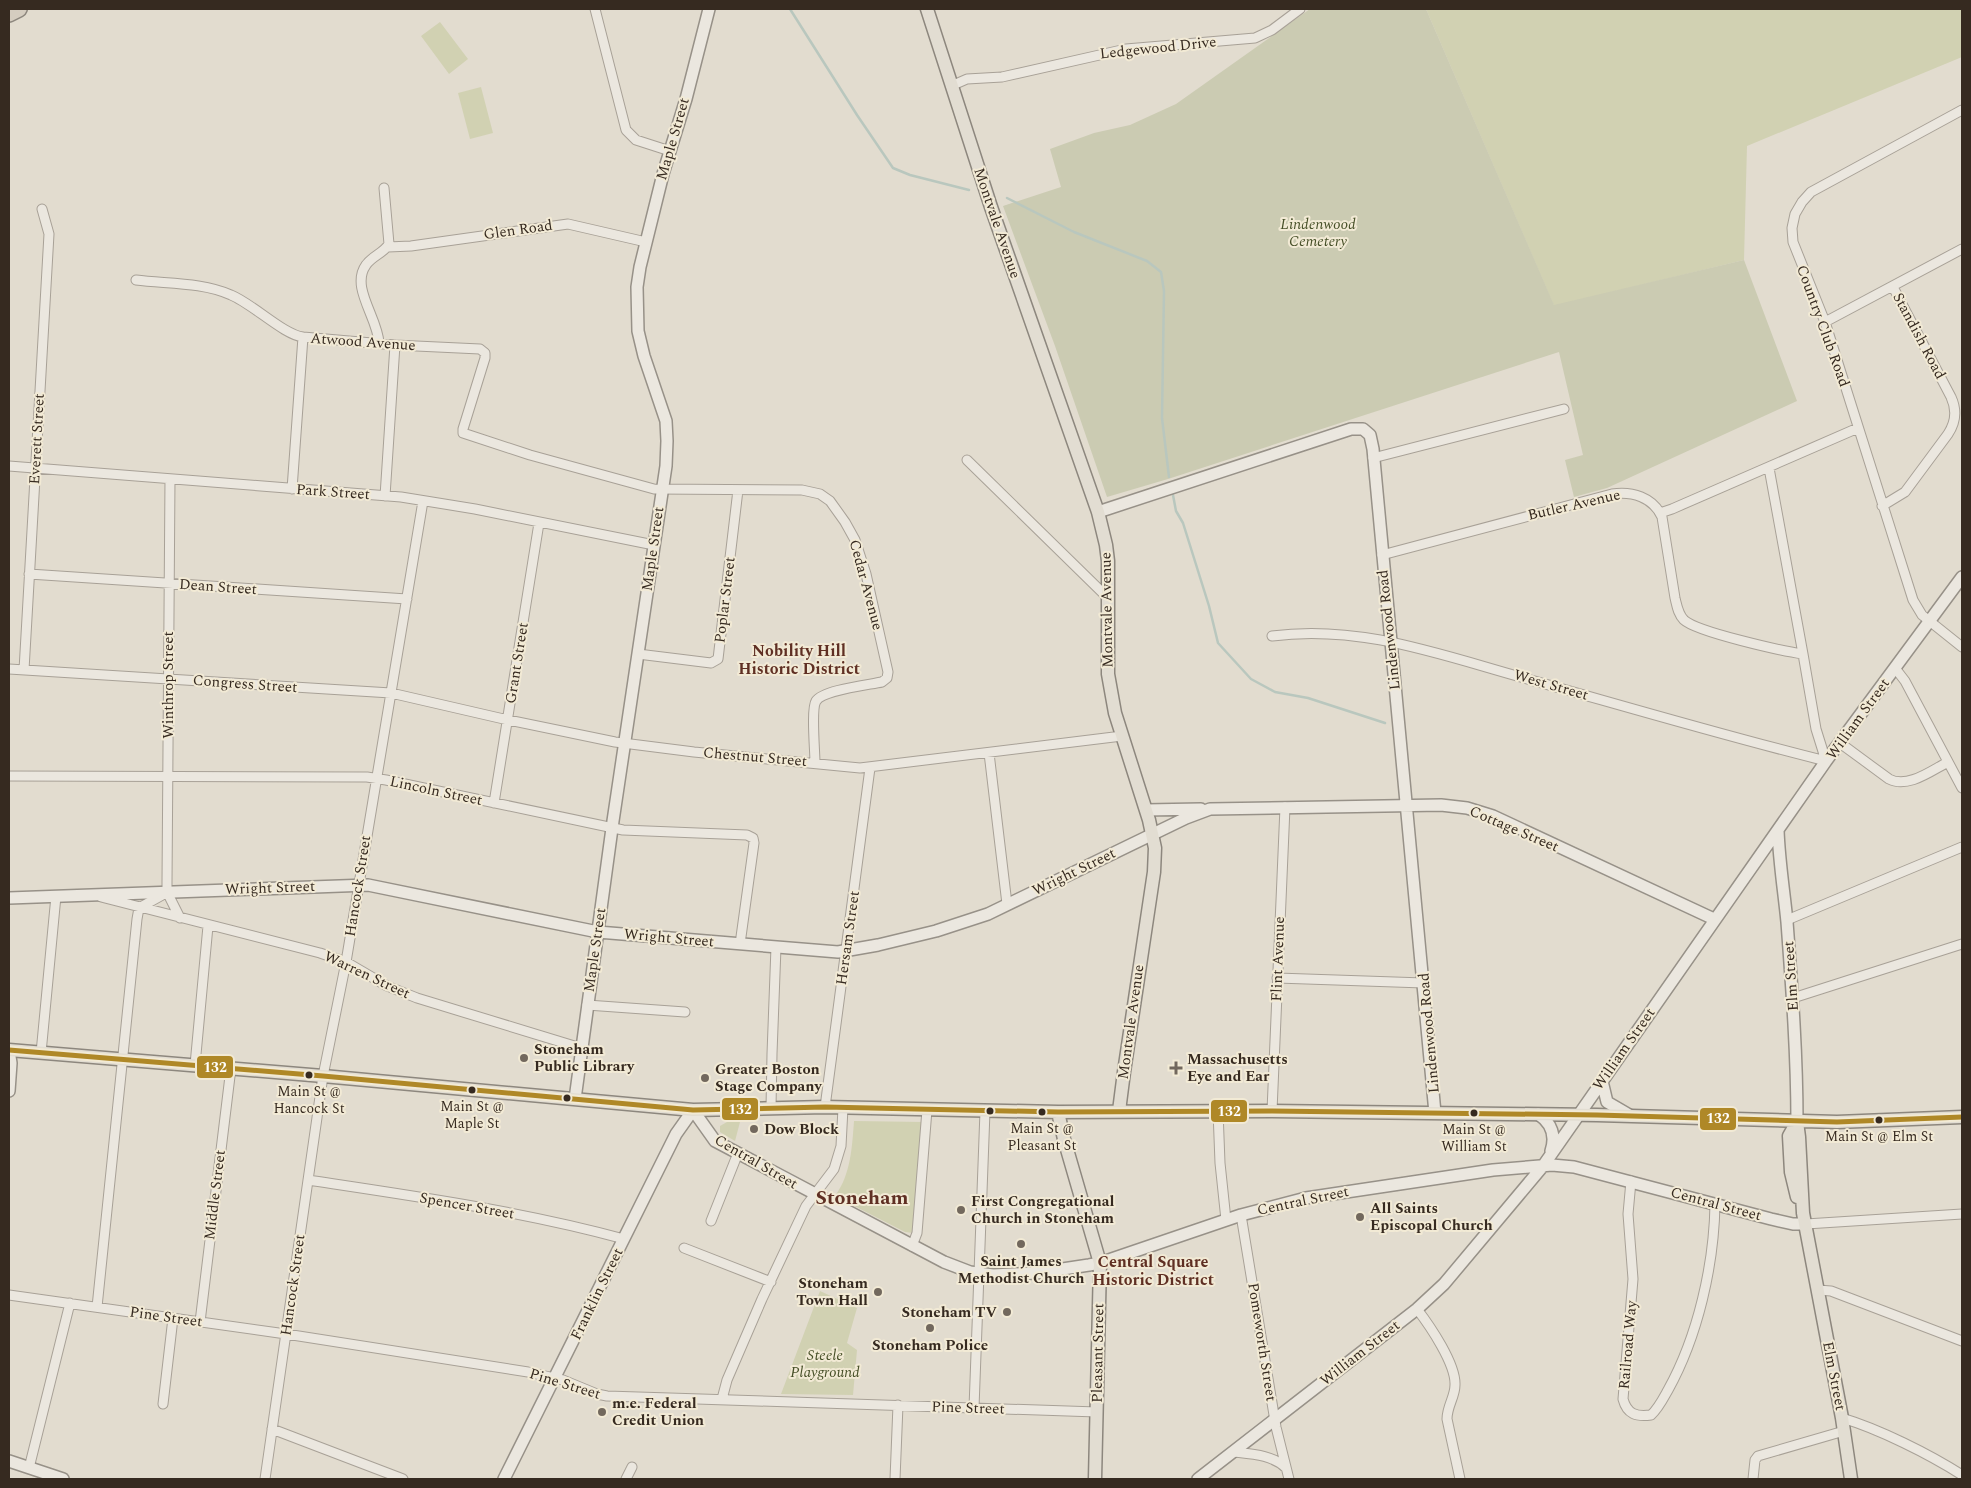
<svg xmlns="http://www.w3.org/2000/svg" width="1971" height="1488" viewBox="0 0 1971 1488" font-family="Spectral,serif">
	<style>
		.green { fill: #d1d1b2 }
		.cemetery { fill: #cbcbb2 }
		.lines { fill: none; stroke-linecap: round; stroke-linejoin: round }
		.stream { stroke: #b9c7be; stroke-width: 2.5 }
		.street-casing { stroke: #a8a197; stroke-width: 11 }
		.secondary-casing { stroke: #979188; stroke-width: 14 }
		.primary-casing { stroke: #8d877e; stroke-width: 15 }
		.highway-casing { stroke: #8d877e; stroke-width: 18 }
		.street { stroke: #ebe7df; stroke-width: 9 }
		.secondary { stroke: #ebe7df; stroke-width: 11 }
		.primary { stroke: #e2ddd2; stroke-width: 12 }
		.highway { stroke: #d5cdc0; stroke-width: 15 }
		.bus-1-casing { stroke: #f2ead5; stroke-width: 9 }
		.bus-1 { stroke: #af8827; stroke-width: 5 }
		.poi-dot { fill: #72685d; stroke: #f2ead5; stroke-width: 2 }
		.bus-dot { fill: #362a20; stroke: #f2ead5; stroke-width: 2 }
		.labels { text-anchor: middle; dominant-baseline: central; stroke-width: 4; stroke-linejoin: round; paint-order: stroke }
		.bus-label { font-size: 14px; fill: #362a20; stroke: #f2ead5 }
		.street-label { font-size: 15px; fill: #362a20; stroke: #f2ead5 }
		.park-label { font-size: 15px; font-style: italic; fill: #475028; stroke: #f2ead5 }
		.poi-label { font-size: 15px; font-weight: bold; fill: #362a20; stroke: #f2ead5; text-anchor: start }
		.neighbourhood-label { font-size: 16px; font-weight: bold; fill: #5f2f23; stroke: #f2ead5 }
		.district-label { font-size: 20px; font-weight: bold; fill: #5f2f23; stroke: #f2ead5 }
		.line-badge { stroke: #f2ead5; stroke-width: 2 }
		.badge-label { font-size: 14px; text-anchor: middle; font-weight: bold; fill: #fff }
	</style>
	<rect width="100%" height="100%" fill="#e2dccf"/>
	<path class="green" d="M1426,9H1962V57L1747,146L1744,260L1554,306Z
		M440,22L468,59L449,74L421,36Z
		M481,87L493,133L470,139L458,93Z
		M854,1121L924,1122L913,1233L905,1232L835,1196C851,1174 852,1147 854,1121Z
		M727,1122H740L735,1141L720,1132V1126Z
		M820,1291L857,1308L847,1343L857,1350L853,1395L781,1394Z"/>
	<path class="cemetery" d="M1310,9H1426L1554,305L1744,260L1797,401L1607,488L1574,497L1565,460L1583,455L1559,352L1168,479L1107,497L1055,346L1003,206L1061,187L1050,149L1094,133L1130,125L1176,104Z"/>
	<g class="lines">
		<path class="stream" d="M790,9L857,115L893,168L910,175L969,190
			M1007,198L1074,232L1147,261L1161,272L1164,291L1162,418L1169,477
			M1173,495L1176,511L1183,523L1209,606L1218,643L1251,679L1275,692L1308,698L1385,723"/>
		<defs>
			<path id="street" d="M595,9L626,130L636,140L670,151
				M951,86L967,79L1002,77L1126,49L1255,38L1272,30L1300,9
				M1962,110L1811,192L1802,202L1795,214L1792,228L1793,242L1825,322L1913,600L1922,615L1962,647
				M388,247L411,246L568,224L646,242
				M136,280C167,284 202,282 231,295C253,304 284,335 303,337
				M1825,322L1962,249
				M379,343C378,318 350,287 366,265C372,256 384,253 389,244L384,188
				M1373,458L1564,409
				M967,460L1108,598
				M9,466L401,497L475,509L654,545
				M1769,468L1803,654
				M170,479L167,883V892L180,918
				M292,489L303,337L395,345L480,349L485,353V358L463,429V433L530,455L654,489L802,490L820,494L830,501L845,522L855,540L866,574L888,672L887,678L882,682C868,685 823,690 816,701C811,709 815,751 815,763
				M385,496L395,345
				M1882,506L1905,492L1948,434C1956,422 1957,410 1951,397L1893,287
				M1660,513L1672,509L1858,428
				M1382,555L1612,494C1632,491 1653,497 1662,517L1675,598C1677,606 1678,614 1684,620C1697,632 1782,651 1803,654L1816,729L1826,761
				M29,574L407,599
				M1272,636C1359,624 1441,655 1524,678C1624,706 1725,736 1826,761
				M638,654L711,663L718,659L738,490
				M1895,668L1905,681L1962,788
				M9,669L391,693L508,720L615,742L694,752L860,768L1122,736
				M24,670L49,234L42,209
				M1840,743L1889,779C1908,789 1932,770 1948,762
				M989,753L1007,904
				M9,776L367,777L386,780L623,830L747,835L753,838L754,843L740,944
				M494,803L539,523
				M101,897L320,953L346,962L387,986L417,998L581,1048
				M1787,920L1962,847
				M1277,978L1424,983
				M1793,998L1962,944
				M587,1005L685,1012
				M41,1053L56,896
				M195,1065L208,926
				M825,1107L870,768
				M771,1108L772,1054L776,947
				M1218,1111L1220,1163L1226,1220
				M1272,1111L1285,807
				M308,1180C414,1196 521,1211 624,1239
				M1631,1181L1628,1214L1633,1279L1623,1399C1627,1414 1636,1417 1651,1415C1658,1409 1663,1399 1668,1390C1698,1336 1714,1265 1715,1204
				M1241,1215L1276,1427L1289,1479
				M711,1221L738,1153
				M1806,1224L1962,1214
				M912,1246L917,1233L927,1110
				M684,1248L771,1282
				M1818,1290L1831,1291L1962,1341
				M9,1295L286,1334L528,1372L563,1380L597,1394L607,1396L1097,1412
				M97,1307L137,919L139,908L166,893
				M1417,1309C1430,1326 1456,1364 1455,1385C1455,1397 1447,1406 1447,1419L1460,1479
				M200,1322L231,1068
				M722,1399L727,1380L762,1299L806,1206L834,1169L841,1146L843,1108
				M163,1404L173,1318
				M974,1408L985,1111
				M1842,1418C1879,1429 1929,1454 1962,1475
				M272,1429L403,1479
				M1234,1452C1252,1454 1273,1455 1286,1468
				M29,1468L70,1303
				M265,1479L323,1076L346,962L423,501
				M626,1479L632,1467
				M895,1479L898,1405
				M1753,1479L1755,1460L1758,1456L1844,1431"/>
			<path id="secondary" d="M1098,512L1351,429H1363L1370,435L1373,449L1435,1113
				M1146,810L1201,809
				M1778,830C1779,861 1784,891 1787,922C1792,989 1797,1055 1797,1122
				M9,898L368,885L598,932L838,952L878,945L936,931L988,914L1186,818L1210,809L1441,805L1467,808L1493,816L1714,919
				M9,1050L11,1063L9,1091
				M1602,1081L1607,1102L1631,1116
				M575,1099L613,821L666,466L667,441L666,421L644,356L638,331L637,287L640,267L663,174L686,99L709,9
				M1538,1114C1552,1123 1556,1136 1551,1151
				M9,1461L63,1479
				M504,1479L676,1134L693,1110L715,1141L944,1262L970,1272L993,1275L1036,1273L1089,1265L1100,1263L1241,1215L1306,1198L1493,1170L1552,1165L1574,1167L1771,1219L1793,1224H1806
				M1198,1479L1417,1309L1444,1284L1543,1166L1826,761L1962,577"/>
			<path id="primary" d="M927,9L991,207L1098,512L1106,545L1108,561V674L1115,713L1149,820L1155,848L1154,872L1124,1072L1119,1111
				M9,1050L323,1076L693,1110L825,1107L1058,1112L1272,1111L1597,1115L1837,1122L1962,1117
				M1058,1112L1064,1139L1100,1263L1095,1479
				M1797,1122L1799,1137L1803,1213L1842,1418L1851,1479
				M1797,1197L1791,1172L1789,1136L1797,1122"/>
			<path id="highway" d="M9,14L19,9"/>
		</defs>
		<use href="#street" class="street-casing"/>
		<use href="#secondary" class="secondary-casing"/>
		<use href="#primary" class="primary-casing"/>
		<use href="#highway" class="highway-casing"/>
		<use href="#street" class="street"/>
		<use href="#secondary" class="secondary"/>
		<use href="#primary" class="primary"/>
		<use href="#highway" class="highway"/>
		<defs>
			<path id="bus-1" d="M9,1050L323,1076L693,1110L825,1107L1058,1112L1272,1111L1597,1115L1837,1122L1962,1117"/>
		</defs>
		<use href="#bus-1" class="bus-1-casing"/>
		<use href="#bus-1" class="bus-1"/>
	</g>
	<g class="poi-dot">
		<circle cx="524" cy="1058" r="5"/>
		<path d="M1173.5 1060.5h5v5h5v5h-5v5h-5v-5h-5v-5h5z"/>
		<circle cx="705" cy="1078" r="5"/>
		<circle cx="754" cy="1129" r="5"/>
		<circle cx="961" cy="1210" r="5"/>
		<circle cx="1360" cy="1217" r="5"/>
		<circle cx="1021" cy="1244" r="5"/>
		<circle cx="878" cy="1292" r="5"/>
		<circle cx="1007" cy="1312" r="5"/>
		<circle cx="930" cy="1328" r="5"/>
		<circle cx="602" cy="1412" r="5"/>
	</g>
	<g class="bus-dot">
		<circle cx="309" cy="1075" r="4.5"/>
		<circle cx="472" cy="1090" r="4.5"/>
		<circle cx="567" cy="1098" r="4.5"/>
		<circle cx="990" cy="1111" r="4.5"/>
		<circle cx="1042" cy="1112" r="4.5"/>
		<circle cx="1474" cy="1113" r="4.5"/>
		<circle cx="1879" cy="1120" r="4.5"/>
	</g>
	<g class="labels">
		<g class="bus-label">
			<text x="309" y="1091">Main St @<tspan x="309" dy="17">Hancock St</tspan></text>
			<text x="472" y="1106">Main St @<tspan x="472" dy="17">Maple St</tspan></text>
			<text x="1042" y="1128">Main St @<tspan x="1042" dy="17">Pleasant St</tspan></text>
			<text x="1474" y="1129">Main St @<tspan x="1474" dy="17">William St</tspan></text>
			<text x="1879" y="1136">Main St @ Elm St</text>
		</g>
		<g class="street-label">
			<text transform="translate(1158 48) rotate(-6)">Ledgewood Drive</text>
			<text transform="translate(673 139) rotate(-74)">Maple Street</text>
			<text transform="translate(997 223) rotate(71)">Montvale Avenue</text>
			<text transform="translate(518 230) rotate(-8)">Glen Road</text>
			<text transform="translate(1823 326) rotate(70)">Country Club Road</text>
			<text transform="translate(1919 336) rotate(62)">Standish Road</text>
			<text transform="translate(363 342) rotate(4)">Atwood Avenue</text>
			<text transform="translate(37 439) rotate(-87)">Everett Street</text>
			<text transform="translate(333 492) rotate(4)">Park Street</text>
			<text transform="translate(1574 505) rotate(-13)">Butler Avenue</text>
			<text transform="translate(653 549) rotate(-82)">Maple Street</text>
			<text transform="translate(866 585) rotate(75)">Cedar Avenue</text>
			<text transform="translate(218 587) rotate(4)">Dean Street</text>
			<text transform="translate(725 600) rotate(-83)">Poplar Street</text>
			<text transform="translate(1107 610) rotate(-91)">Montvale Avenue</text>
			<text transform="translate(1389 630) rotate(-96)">Lindenwood Road</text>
			<text transform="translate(517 663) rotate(-81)">Grant Street</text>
			<text transform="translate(245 684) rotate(4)">Congress Street</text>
			<text transform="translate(168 685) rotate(-90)">Winthrop Street</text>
			<text transform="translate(1551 685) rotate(16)">West Street</text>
			<text transform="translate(1858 719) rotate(-54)">William Street</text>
			<text transform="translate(755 757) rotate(5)">Chestnut Street</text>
			<text transform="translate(436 791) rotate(12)">Lincoln Street</text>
			<text transform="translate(1514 829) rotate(23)">Cottage Street</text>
			<text transform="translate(1074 872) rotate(-26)">Wright Street</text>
			<text transform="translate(358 886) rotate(-81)">Hancock Street</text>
			<text transform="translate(270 888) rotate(-2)">Wright Street</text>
			<text transform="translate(669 938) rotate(5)">Wright Street</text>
			<text transform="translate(848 938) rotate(-82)">Hersam Street</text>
			<text transform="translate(595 950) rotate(-82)">Maple Street</text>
			<text transform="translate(1278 959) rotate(-88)">Flint Avenue</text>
			<text transform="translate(367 975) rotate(25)">Warren Street</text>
			<text transform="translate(1791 976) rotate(-94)">Elm Street</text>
			<text transform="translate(1131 1022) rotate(-82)">Montvale Avenue</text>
			<text transform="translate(1429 1033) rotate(-95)">Lindenwood Road</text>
			<text transform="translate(1624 1049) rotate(-55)">William Street</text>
			<text transform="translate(756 1162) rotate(30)">Central Street</text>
			<text transform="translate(215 1195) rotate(-83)">Middle Street</text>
			<text transform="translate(1303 1201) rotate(-12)">Central Street</text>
			<text transform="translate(1716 1204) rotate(15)">Central Street</text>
			<text transform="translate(467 1206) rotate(10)">Spencer Street</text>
			<text transform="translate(293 1285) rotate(-82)">Hancock Street</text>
			<text transform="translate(597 1294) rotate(-64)">Franklin Street</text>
			<text transform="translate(166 1317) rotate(8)">Pine Street</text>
			<text transform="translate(1262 1342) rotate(81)">Pomeworth Street</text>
			<text transform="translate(1628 1345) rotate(-85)">Railroad Way</text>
			<text transform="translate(1098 1353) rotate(-89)">Pleasant Street</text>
			<text transform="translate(1360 1353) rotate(-38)">William Street</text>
			<text transform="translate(1834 1376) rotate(79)">Elm Street</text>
			<text transform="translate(565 1384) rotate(17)">Pine Street</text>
			<text transform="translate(968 1408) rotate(2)">Pine Street</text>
		</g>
		<g class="park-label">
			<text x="1318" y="224">Lindenwood<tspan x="1318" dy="17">Cemetery</tspan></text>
			<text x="825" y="1355">Steele<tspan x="825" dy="17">Playground</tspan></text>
		</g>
		<g class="poi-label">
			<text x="534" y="1049">Stoneham<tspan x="534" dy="17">Public Library</tspan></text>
			<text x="1187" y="1059">Massachusetts<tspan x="1187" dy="17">Eye and Ear</tspan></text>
			<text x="715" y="1069">Greater Boston<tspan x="715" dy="17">Stage Company</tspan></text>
			<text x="764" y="1129">Dow Block</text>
			<text x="971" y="1201">First Congregational<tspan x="971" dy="17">Church in Stoneham</tspan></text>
			<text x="1370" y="1208">All Saints<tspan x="1370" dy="17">Episcopal Church</tspan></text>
			<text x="1021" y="1261" text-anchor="middle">Saint James<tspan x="1021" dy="17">Methodist Church</tspan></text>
			<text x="868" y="1283" text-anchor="end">Stoneham<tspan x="868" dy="17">Town Hall</tspan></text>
			<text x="997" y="1312" text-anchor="end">Stoneham TV</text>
			<text x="930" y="1345" text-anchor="middle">Stoneham Police</text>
			<text x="612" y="1403">m.e. Federal<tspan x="612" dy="17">Credit Union</tspan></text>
		</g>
		<g class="neighbourhood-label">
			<text x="799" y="651">Nobility Hill<tspan x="799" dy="18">Historic District</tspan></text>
			<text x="1153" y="1262">Central Square<tspan x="1153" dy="18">Historic District</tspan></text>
		</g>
		<g class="district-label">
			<text x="862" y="1198">Stoneham</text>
		</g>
	</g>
	<g class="line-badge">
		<rect x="196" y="1055" width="38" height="24" rx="5" fill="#af8827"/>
		<rect x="721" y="1097" width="38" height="24" rx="5" fill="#af8827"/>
		<rect x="1210" y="1099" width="38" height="24" rx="5" fill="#af8827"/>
		<rect x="1699" y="1107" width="38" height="24" rx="5" fill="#af8827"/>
	</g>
	<g class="badge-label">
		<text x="215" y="1072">132</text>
		<text x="740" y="1114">132</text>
		<text x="1229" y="1116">132</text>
		<text x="1718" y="1123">132</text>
	</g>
	<rect width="1971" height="1488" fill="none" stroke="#362a20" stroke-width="20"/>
</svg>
